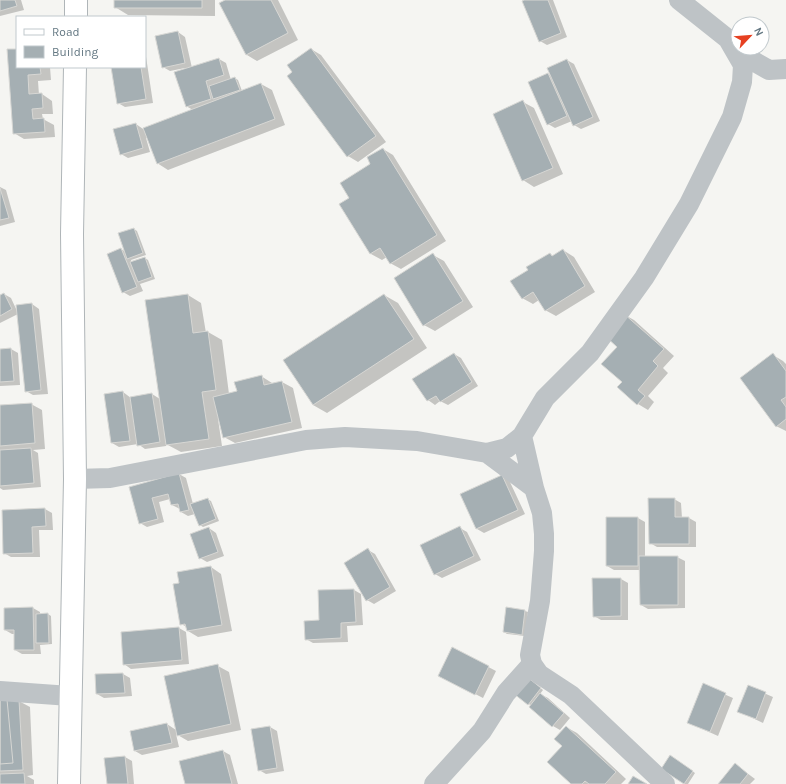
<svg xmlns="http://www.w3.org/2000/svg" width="786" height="784" viewBox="0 0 786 784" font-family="Karla,sans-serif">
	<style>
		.shadow { fill: #0003 }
		.building { fill: #a5afb3; stroke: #d7d7d4 }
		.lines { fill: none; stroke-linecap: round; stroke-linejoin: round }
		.primary-casing { stroke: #afb5b8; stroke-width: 24 }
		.street { stroke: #bec3c6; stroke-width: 20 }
		.primary { stroke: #fff; stroke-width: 22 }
	</style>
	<rect width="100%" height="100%" fill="#f5f5f2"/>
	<path class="shadow" d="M0,0H21L24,10L0,16Z
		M115,0H215V16L128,15L115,7Z
		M227,0H278L298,40L257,61L247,55L220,4Z
		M527,0H553L567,37L547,45L540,41Z
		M178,32L185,37L192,68L219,59L226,63L231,80L235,78L238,80L242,91L261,84L272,90L285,125L168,170L157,163L147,137L146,138L150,152L128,158L121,154L136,124L143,129L193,110L186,106L185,68L170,71L163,67Z
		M311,49L321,55L386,142L358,162L348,156L293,73Z
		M17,50V67H50L51,80L38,81L39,95L42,94L52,101L53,114H42L43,119L54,125L55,137L24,139L14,133Z
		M145,50L153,103L125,107L118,103L112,67H145Z
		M567,60L574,64L600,121L581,129L574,125L572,121L555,128L548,124V74L552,76Z
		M523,102L534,108L563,174L534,187L523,180Z
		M383,149L393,155L446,241L401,269L390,263L387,257L382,260L371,254L340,204L351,198Z
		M0,187L6,190L15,222L0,226Z
		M134,229L137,231L146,255L131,260L132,263L145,258L148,260L155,279L140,284L143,291L130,296L123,292L121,249L126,252Z
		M563,250L574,257L595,292L556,316L545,310L539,300L533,304L522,298L529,270L550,254L553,256Z
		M433,255L444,261L473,307L435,331L424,325Z
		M4,294L11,298L17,311V306L32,304L39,309L48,394L33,395L26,391L18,314L0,323V296Z
		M188,295L201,303L206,333L208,332L222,340L229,394L238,392L261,376L272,383V384L282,382L293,388L302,428L235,443L224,437L220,419H218L222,446L181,452L166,444V446L145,449L138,444L119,447L112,443L105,395L123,392L131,398L152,394L160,399Z
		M384,295L398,303L427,348L327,413L313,405Z
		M623,314L634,320L674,356L663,368L668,373L648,396L654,402L648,410L638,404L618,347Z
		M11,349L18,353L20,385L0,386V350Z
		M454,354L461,358L478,386L448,405L440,401L435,405L428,400Z
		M773,355L783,361L786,364V431L776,426Z
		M31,404L42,410L45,449L33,450L38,453L41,487L3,490L0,488V406Z
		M179,474L186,478L193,504L207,499L211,501L219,521L203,527L200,525L195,514L188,516L181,512L180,509L172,505L170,499L159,502L164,522L147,527L140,523L130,487Z
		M502,476L509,480L525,514L484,533L477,529L461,495Z
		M674,499L681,503L682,518H689L696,522V547H657L650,543Z
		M45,509L52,513L53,530H39L40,557H11L4,553Z
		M638,518L645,522V557H677L685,561V608L648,609L641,605L640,570H614L607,566Z
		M209,528L216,533L224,556L207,562L200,558Z
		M460,528L467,532L481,560L442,578L435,574Z
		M368,550L375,554L396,591L374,604L367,600Z
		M211,567L221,574L232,631L198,637L188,631L187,627L181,624L180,583Z
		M621,579L628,583V620H601L594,616Z
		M354,590L361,594L363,625L347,626L348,642L313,643L306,639L320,621Z
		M33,608L40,612V614H48L51,616L52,644L40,645L41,654H22L15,650V634H12L5,630Z
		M507,608L525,611L528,612L525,636L507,634L504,632Z
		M179,628L186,632L189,664L131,669L124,664Z
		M452,648L496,671L483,698L446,679Z
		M218,666L229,672L241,730L188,741L176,734L179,747L142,755L135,751L167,724L176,730Z
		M123,674L130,678L132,696L104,698L97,694L96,675Z
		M529,679L543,690L540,694L548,698L570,718L560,730L553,726L530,707L531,705L528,704Z
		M703,685L733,698L718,736L689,723Z
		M748,686L773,697L763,723L738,711Z
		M0,691L30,707L33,775L27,776L34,780V784H0Z
		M270,727L277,731L284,771L266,774L259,770Z
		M566,727L577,733L626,779L621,784H572L563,746Z
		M223,751L230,755L238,784H186Z
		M125,757L132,761L134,784H108Z
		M674,758L695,773L688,784H684Z
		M735,764L755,779L750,784H719Z"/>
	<path class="building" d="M0,0H15L17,6L0,11Z
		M114,0H202V8H114Z
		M225,0H271L288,33L246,55L219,3Z
		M524,0H548L561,33L539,42L522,1Z
		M178,31L185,63L162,68L155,36Z
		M311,48L376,136L347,157L287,76L292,72L287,65Z
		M7,49H17V67H40L41,74L28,75L29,94L42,93L43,108L32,109L33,119L44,118L45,132L13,134Z
		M219,58L224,75L206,81L211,99L186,107L174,72Z
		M567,59L593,117L573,126L547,68Z
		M111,67H141L146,99L117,104Z
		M548,73L567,116L547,125L528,82Z
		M235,77L240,90L213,99L209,86Z
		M261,83L275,119L157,164L143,128Z
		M523,100L553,168L522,181L493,114Z
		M136,123L143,148L120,155L113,129Z
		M383,148L437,235L390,264L380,248L370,254L339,204L349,198L340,183L370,164L367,157Z
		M0,188L9,218L0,220Z
		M134,228L143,253L127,259L118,233Z
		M121,248L137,287L122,293L107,254Z
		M563,249L585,286L545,311L533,292L522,299L510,281L528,270L526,267L550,253L552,256Z
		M433,253L463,301L423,326L394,278Z
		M145,257L152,277L138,282L130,262Z
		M4,293L12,309L0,316V295Z
		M188,294L193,333L208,331L216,390L202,392L209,439L166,445L145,300Z
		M384,294L414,339L313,405L283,360Z
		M32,303L41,390L25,392L16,305Z
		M623,313L664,349L653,361L658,366L638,390L645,396L637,405L617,387L622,382L601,364L617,347L604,335Z
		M11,348L14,381L0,382V349Z
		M454,353L472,382L440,402L436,396L427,401L412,379Z
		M773,353L786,371V397L781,400L786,407V419L776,427L740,378Z
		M262,375L264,385L282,381L292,422L223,438L213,397L237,391L234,382Z
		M123,391L130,441L111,443L104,394Z
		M152,393L160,442L137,446L130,397Z
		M32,403L35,443L0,446V405Z
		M31,448L34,483L0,486V450Z
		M179,473L189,510L180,512L178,504L171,505L168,494L152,498L158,519L139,524L129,487Z
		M502,475L518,510L476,529L460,494Z
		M208,498L216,519L199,526L190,504Z
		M648,498H675V517H689V544H649Z
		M45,508L46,526L32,527L33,553L3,554L2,510Z
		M606,517H638V566H606Z
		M460,526L474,556L434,575L420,545Z
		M209,527L218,552L199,559L190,534Z
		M368,548L390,587L366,601L344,563Z
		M639,556H678V605H640Z
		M211,566L222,625L187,631L185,624L180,625L173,584L179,583L177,572Z
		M592,578H621V616L593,617Z
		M354,589L356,622L341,623V638L305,640L304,621L319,620L318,590Z
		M33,607L34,650H14V630H4V608Z
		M506,607L525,610L522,635L503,632Z
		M48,613L49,643H36V614Z
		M179,627L182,660L123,665L121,632Z
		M452,647L489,666L475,695L438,676Z
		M218,664L231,724L177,736L164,676Z
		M123,673L125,693L96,694L95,674Z
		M526,676L541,688L528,705L513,693Z
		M703,683L726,693L710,732L687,723Z
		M748,685L766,692L756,719L737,712Z
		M6,689L13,763L0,764V690Z
		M540,693L564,713L552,727L529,707Z
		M0,700H19L23,770L0,771Z
		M167,723L172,743L134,751L130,731Z
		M270,726L277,768L258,771L251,729Z
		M566,726L616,772L605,784H589L585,781L582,784H571L547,762L562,746L554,739Z
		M223,750L232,784H185L179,761Z
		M670,755L693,771L684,784L661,769Z
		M125,756L128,784H107L104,758Z
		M735,763L748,774L740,784H718Z
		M24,773L25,784H0V774Z
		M633,776L647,784H628Z"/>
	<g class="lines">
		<defs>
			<path id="primary" d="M76,17V0
				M69,784L75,479L72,234L75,67"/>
		</defs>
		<use href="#primary" class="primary-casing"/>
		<path class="street" d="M735,47L755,62L769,70L786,69
			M522,436L534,488L542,513L544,534V551L540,601L530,655L532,664L539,674L571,695L665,784
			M487,453L534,488
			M75,479L110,478L306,440L345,437L417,441L487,453L507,448L522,436L545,398L590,353L644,278L689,204L732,117L742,82L743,65L728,39L679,0
			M0,691L70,696
			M434,784L482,731L506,693L532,664"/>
		<use href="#primary" class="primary"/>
	</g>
	<rect x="16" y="16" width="130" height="52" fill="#ffffff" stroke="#c1c9cd"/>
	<rect x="24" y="29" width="20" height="6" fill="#ffffff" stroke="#c1c9cd"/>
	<text x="52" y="36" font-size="12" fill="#647883">Road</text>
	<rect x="24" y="46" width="20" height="12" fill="#a5afb3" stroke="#c1c9cd"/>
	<text x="52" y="56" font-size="12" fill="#647883">Building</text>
	<g transform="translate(750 36) rotate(64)"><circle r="19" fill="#ffffff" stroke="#c1c9cd"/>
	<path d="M0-3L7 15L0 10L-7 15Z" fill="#e64021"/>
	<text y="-6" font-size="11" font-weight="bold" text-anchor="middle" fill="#647883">N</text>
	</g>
</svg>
